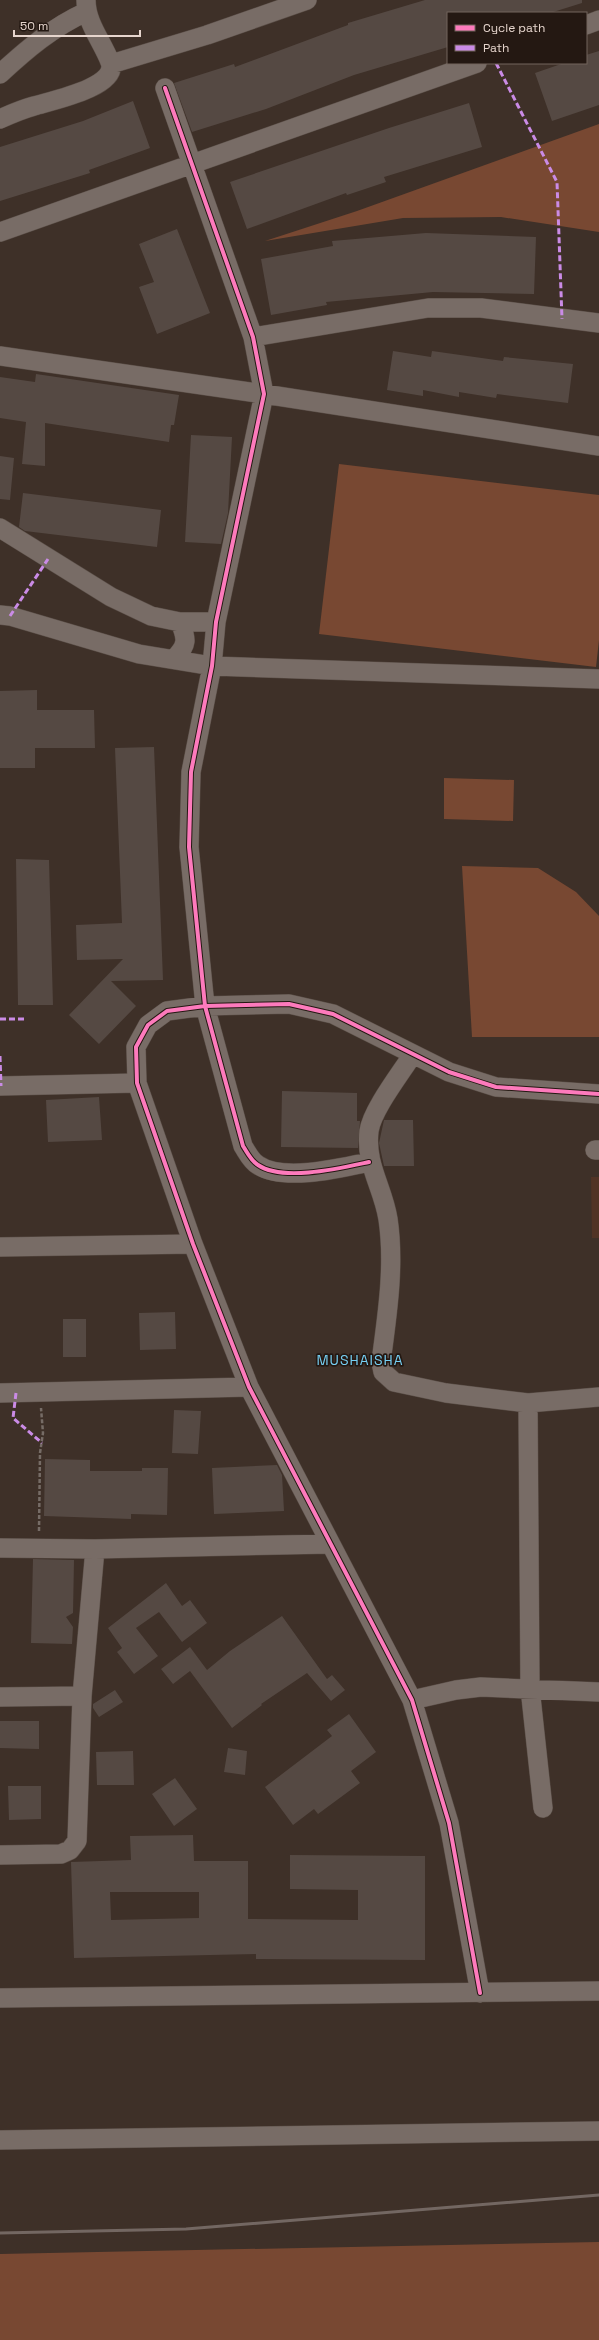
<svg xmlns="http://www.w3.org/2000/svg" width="599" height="2340" viewBox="0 0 599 2340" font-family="'Space Grotesk',sans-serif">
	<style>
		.built { fill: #513325 }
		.green { fill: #784832 }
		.building { fill: #554943; fill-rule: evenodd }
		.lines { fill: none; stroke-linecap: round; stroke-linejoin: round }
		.minor-casing { stroke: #5a4e47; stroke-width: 20 }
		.path { stroke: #766c66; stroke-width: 2.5; stroke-dasharray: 4 2; stroke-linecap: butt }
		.minor { stroke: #786c66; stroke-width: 19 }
		.rail { stroke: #736762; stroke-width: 3 }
		.quiet { stroke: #ca8be6; stroke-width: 3; stroke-dasharray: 6 3; stroke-linecap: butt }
		.cycleway-casing { stroke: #241812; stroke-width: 6 }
		.cycleway { stroke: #fd7abc; stroke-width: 4 }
		.labels { text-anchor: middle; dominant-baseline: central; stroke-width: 3.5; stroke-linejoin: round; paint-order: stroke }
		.neighbourhood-label { font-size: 14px; letter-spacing: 1px; fill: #76d0f4; stroke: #241812 }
	</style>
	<rect width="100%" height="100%" fill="#3e3028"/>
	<path class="built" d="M591,1177H599V1238H592Z"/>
	<path class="green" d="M599,124V232L501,217L403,218L265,241L357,211Z
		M339,464L599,495V640L596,667L319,634Z
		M444,778L514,780L513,821L444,819Z
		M462,866L538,868L576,892L599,916V1037H472Z
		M599,2242V2340H0V2254Z"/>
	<path class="building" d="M425,0H582V3L550,13H448V47L354,75L266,109L192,132L174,83L234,64L235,67L348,25V23Z
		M599,51V105L552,121L535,73L564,63H586V55Z
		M133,101L150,148L89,170L90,173L0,201V147L83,121Z
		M469,103L482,147L384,177L386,182L347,195L346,193L247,229L230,182L389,128Z
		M177,229L210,313L157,334L139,287L154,282L139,244Z
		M426,233L536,237L534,294L433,292L326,302L327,305L271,315L261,259L333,246L332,241Z
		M393,351L431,357L432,351L503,361L504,357L573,364L568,403L497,394L496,398L459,392V397L423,390V396L387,390Z
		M36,374L179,395L174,425H171L169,442L45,423V466L22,464L26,422L0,418V377L35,382Z
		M191,435L232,437L228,513L221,544L185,542Z
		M0,456L14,458L10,500L0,499Z
		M23,493L161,510L157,547L25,531L19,527Z
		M37,690V710H94L95,748H35V768H0V691Z
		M154,747L163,980L111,981L136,1006L99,1044L69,1015L123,959L77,960L76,925L122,923L115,748Z
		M16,859L49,860L53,1005H18Z
		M282,1091L357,1093V1121H360L358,1148L281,1147Z
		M99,1097L102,1140L48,1142L46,1100Z
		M384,1120H413L414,1166H384L379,1143Z
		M175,1312L176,1349L140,1350L139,1313Z
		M63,1319H86V1357H63Z
		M174,1410L201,1411L198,1454L172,1453Z
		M45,1459L90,1460V1471H142V1468H168L167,1515L131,1514V1519L44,1516Z
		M277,1465L282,1475L284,1511L214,1514L212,1468Z
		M33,1559L74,1560L73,1613L66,1617L73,1627L72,1644L31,1643Z
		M166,1583L182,1606L190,1600L207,1623L182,1642L159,1612L136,1628L158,1656L134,1674L117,1652L122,1648L108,1628Z
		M282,1616L327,1679L332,1675L345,1690L331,1701L307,1673L261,1704L262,1705L232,1728L190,1671L173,1684L161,1669L190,1647L207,1670L230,1651Z
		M115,1690L123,1702L99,1717L93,1708V1704Z
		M349,1714L376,1752L351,1771L360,1783L318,1814L314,1809L293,1825L265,1787L332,1736L327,1730Z
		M0,1721H39V1749L0,1748Z
		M228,1748L247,1751L245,1775L224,1772Z
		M133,1751L134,1785H97L96,1752Z
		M175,1778L197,1809L174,1826L152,1794Z
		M8,1786H41V1819L9,1820Z
		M193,1835L194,1861H248V1919L358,1920V1890L290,1889V1855L425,1856V1960L256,1959V1954L74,1958L71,1862L131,1860L130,1836ZM110,1892H199V1918L111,1920Z"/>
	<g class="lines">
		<defs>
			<path id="minor" d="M586,25L599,20
				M111,64L207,35L307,0
				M0,74C27,49 53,27 86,12
				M165,88L253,337L264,394L216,622L212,666L191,772L189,847L205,1006L243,1146C247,1152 251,1161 258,1165C283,1182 341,1168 369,1162
				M0,119C11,114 23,109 34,106C50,101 120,87 110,62C102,41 86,23 86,0
				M0,232L477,63
				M253,337L428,308H481L599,323
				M0,356L264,394L599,446
				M0,528L111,597L151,616L180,622H216
				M0,615L10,616L139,654L212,666L599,679
				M174,659C188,645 187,639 180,622
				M413,1054C401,1073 372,1110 369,1131C365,1165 383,1187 388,1219C395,1266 387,1316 381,1362L383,1372L394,1382L446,1393L528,1403L599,1397
				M0,1086L137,1083
				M595,1150H599
				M0,1247L193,1244
				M0,1393L249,1387
				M528,1403L530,1688L543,1808
				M0,1548L95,1549L330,1544
				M0,1697L82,1696
				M412,1700L456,1690L481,1687L599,1692
				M0,1855L61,1854L70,1850L77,1841L82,1696L95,1549
				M480,1993L449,1823L412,1700L249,1387L193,1244L137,1083L136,1047L148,1025L167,1011L205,1006L289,1004L333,1014L449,1072L496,1087L599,1094
				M0,1998L599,1991
				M0,2140L599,2131"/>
		</defs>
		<use href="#minor" class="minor-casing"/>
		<path class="path" d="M39,1531L40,1453L43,1433L41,1408"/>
		<use href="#minor" class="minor"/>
		<path class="rail" d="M0,2233L186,2229L599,2195"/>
		<path class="quiet" d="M496,63L557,182L562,319
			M10,616L48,559
			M0,1019H27
			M0,1056L1,1086
			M16,1393L13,1418L42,1443"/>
		<defs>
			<path id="cycleway" d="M165,88L253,337L264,394L216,622L212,666L191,772L189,847L205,1006L243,1146C247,1152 251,1161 258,1165C283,1182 341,1168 369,1162
				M480,1993L449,1823L412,1700L249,1387L193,1244L137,1083L136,1047L148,1025L167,1011L205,1006L289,1004L333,1014L449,1072L496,1087L599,1094"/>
		</defs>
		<use href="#cycleway" class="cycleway-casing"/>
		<use href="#cycleway" class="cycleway"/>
	</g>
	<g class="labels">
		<g class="neighbourhood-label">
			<text x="360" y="1360">MUSHAISHA</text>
		</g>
	</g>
	<rect x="447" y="12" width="140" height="52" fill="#241812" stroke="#72645d"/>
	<rect x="455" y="25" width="20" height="6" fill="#fd7abc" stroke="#72645d"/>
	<text x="483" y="32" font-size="12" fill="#e6d5cd">Cycle path</text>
	<rect x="455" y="45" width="20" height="6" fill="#ca8be6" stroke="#72645d"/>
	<text x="483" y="52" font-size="12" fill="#e6d5cd">Path</text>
	<path d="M14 30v6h126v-6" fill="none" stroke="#e6d5cd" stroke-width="2"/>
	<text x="20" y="30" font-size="12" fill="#e6d5cd" stroke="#241812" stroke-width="3" paint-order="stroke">50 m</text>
</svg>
